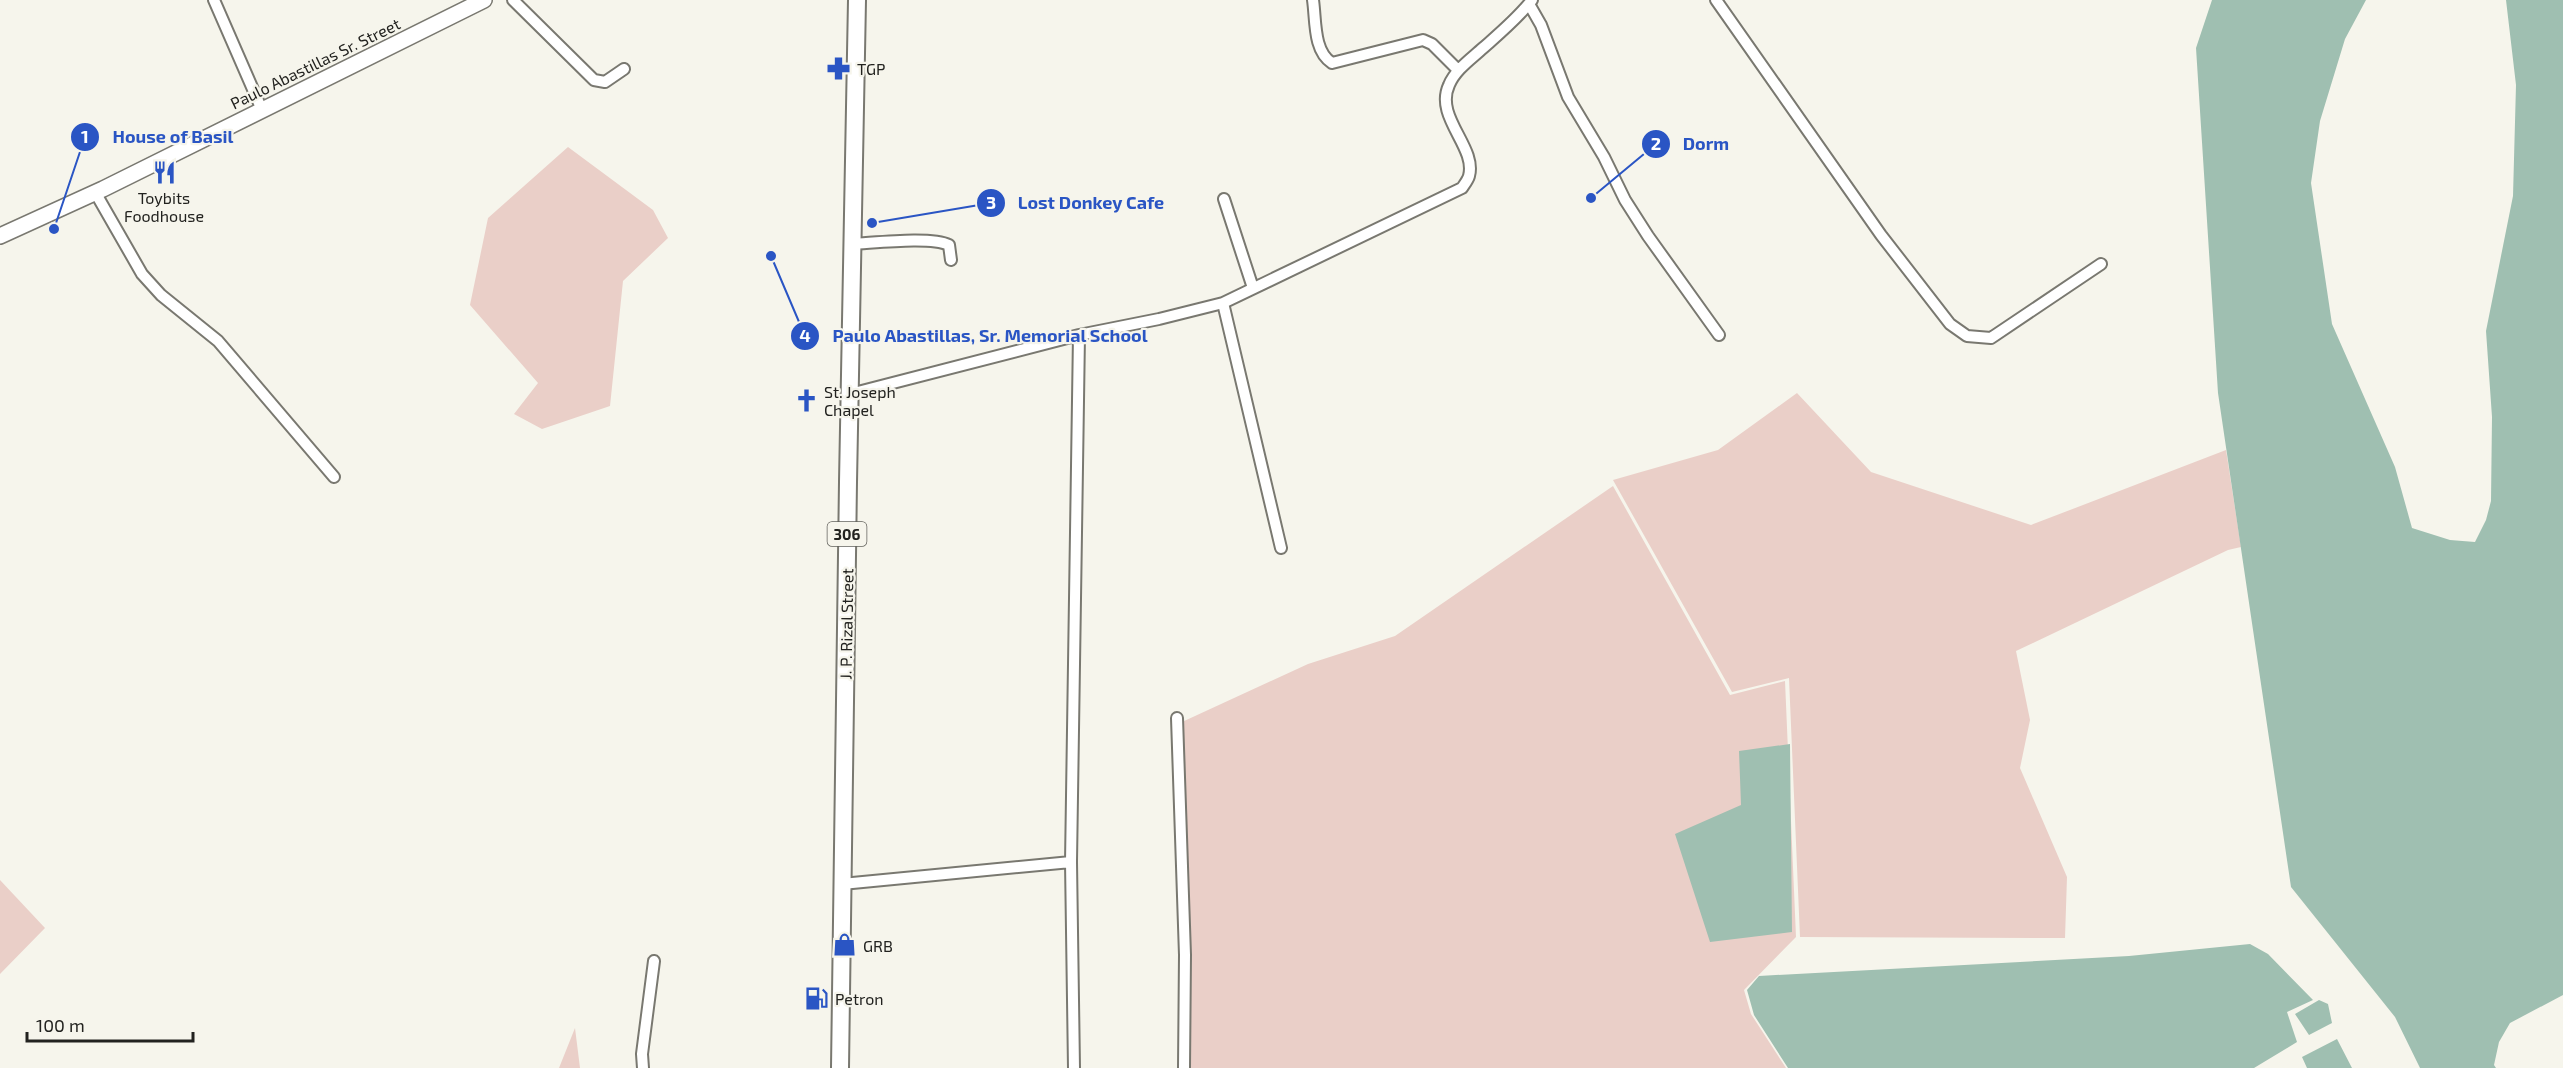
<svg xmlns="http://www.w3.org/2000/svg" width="2563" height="1068" viewBox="0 0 2563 1068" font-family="'Exo 2',sans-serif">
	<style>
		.green { fill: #eacfc8 }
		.water { fill: #9fbfb1 }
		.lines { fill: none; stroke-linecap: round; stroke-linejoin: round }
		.minor-casing { stroke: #797870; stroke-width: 14 }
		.secondary-casing { stroke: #797870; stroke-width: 18 }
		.primary-casing { stroke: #797870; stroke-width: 20 }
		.minor { stroke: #fff; stroke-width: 10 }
		.secondary { stroke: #fff; stroke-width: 15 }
		.primary { stroke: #fff; stroke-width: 16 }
		.labels { text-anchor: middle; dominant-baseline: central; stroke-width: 4.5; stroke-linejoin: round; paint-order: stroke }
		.shield { fill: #f6f5ec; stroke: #62615c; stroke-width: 1.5 }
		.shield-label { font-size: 15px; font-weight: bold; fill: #22221f }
		.street-label { font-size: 16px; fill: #22221f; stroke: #f6f5ec }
		.poi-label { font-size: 16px; fill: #22221f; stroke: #f6f5ec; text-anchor: start }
		.leader { fill: none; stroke: #2a55c4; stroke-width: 2 }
		.callout-dot { fill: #2a55c4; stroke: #f6f5ec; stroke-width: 2 }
		.mark-label { font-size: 18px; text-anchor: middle; font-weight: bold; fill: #fff }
		.callout-label { font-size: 18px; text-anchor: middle; font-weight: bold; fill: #2a55c4; stroke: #f6f5ec; stroke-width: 4.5; stroke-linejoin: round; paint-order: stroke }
	</style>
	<rect width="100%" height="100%" fill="#f6f5ec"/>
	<path class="green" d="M568,147L653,210L668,238L623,281L610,406L542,429L514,414L538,383L470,305L488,218Z
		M1797,393L1871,472L2031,525L2226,450L2241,547L2228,550L2016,651L2030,720L2020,768L2067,877L2065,938L1800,937L1789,678L1732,692L1613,480L1718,450Z
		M1613,486L1730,695L1785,681L1796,937L1744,990L1751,1014L1786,1068H1188L1182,722L1308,664L1395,636Z
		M0,880L45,928L0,974Z
		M575,1028L580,1068H559Z"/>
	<path class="water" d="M2212,0H2366L2345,39L2320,121L2311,183L2332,324L2395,467L2412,528L2450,540L2475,542L2486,520L2491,501L2492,417L2486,331L2513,196L2516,85L2506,0H2563V995L2510,1023L2499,1042L2494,1065L2496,1068H2420L2395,1017L2291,887L2218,393L2196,48Z
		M1790,744L1792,932L1710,942L1675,834L1741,805L1739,751Z
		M2250,944L2268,954L2313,1000L2287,1012L2297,1042L2254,1068H1788L1754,1015L1747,990L1759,976L2129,956Z
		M2319,1000L2328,1004L2332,1023L2309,1035L2295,1014Z
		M2337,1039L2352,1068H2307L2302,1057Z"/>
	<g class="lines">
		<defs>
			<path id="minor" d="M214,0L262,110
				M513,0L594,80L605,82L624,69
				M1313,0C1316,20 1313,51 1332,63L1423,40L1432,44L1458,70
				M1716,0L1881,235L1950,324L1967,336L1991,338L2101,264
				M1529,4L1541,25L1568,97L1604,157L1625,200L1648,236L1719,335
				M95,192L142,274L161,295L218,341L334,477
				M1224,199L1253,288
				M852,244C874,243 931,236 949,245L951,260
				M1223,303L1281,548
				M1079,335L1159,319L1223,303L1462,188C1464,185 1468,180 1469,176C1477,147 1434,117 1449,85C1455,70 1471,59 1483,48C1500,33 1518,18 1532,0
				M850,394L1079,335L1071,862L1074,1068
				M1177,718L1185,955L1184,1068
				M842,884L1071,862
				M643,1068L642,1054L654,961"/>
			<path id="secondary" d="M0,236L103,189L484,0"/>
			<path id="primary" d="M840,1068L848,482L857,0"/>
		</defs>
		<use href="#minor" class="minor-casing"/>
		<use href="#secondary" class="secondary-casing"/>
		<use href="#primary" class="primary-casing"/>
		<use href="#minor" class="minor"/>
		<use href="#secondary" class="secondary"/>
		<use href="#primary" class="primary"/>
	</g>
	<defs>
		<symbol id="pharmacy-bare" viewBox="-9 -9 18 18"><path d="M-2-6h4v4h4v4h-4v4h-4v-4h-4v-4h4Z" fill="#2a55c4" stroke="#f6f5ec" stroke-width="2.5" paint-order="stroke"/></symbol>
		<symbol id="restaurant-bare" viewBox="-9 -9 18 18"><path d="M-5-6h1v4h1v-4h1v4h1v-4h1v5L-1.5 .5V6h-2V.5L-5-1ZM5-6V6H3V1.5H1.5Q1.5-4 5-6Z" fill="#2a55c4" stroke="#f6f5ec" stroke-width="2.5" paint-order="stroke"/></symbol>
		<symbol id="church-bare" viewBox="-9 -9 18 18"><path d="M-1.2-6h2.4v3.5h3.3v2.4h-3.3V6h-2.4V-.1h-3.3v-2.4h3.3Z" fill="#2a55c4" stroke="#f6f5ec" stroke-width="2.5" paint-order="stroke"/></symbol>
		<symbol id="shop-bare" viewBox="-9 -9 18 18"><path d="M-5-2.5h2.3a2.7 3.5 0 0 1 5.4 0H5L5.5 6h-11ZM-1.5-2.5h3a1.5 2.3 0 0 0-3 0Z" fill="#2a55c4" stroke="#f6f5ec" stroke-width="2.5" paint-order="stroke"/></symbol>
		<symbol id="fuel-bare" viewBox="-9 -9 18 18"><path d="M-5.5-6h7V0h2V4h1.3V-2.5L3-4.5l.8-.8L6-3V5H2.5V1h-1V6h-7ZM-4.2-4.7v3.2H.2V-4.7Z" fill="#2a55c4" stroke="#f6f5ec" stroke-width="2.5" paint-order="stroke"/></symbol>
	</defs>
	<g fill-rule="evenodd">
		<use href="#pharmacy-bare" x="822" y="52" width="33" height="33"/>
		<use href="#restaurant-bare" x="148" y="156" width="33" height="33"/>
		<use href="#church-bare" x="790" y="384" width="33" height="33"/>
		<use href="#shop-bare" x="828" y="928" width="33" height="33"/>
		<use href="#fuel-bare" x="800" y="982" width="33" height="33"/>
	</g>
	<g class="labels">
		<rect class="shield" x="827.5" y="522" width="39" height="24" rx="4.5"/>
		<g class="shield-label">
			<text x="847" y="534">306</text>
		</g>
		<g class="street-label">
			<text transform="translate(315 63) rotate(-26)">Paulo Abastillas Sr. Street</text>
			<text transform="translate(846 624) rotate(-89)">J. P. Rizal Street</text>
		</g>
		<g class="poi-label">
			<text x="857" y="68">TGP</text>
			<text x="164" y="197" text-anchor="middle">Toybits<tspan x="164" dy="18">Foodhouse</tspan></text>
			<text x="824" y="391">St. Joseph<tspan x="824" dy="18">Chapel</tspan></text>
			<text x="863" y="945">GRB</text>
			<text x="835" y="998">Petron</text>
		</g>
	</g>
	<path class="leader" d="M54 229L85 137M1591 198L1656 144M872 223L991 203M771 256L805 336"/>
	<g class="callout-dot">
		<circle cx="54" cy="229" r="6"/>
		<circle cx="1591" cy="198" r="6"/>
		<circle cx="872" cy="223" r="6"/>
		<circle cx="771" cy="256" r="6"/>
		<circle cx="85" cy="137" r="15"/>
		<circle cx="1656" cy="144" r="15"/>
		<circle cx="991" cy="203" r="15"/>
		<circle cx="805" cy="336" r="15"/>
	</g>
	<g class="mark-label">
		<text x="85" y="143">1</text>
		<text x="1656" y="150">2</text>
		<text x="991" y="209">3</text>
		<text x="805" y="342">4</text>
	</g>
	<g class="callout-label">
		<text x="173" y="143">House of Basil</text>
		<text x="1706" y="150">Dorm</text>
		<text x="1091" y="209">Lost Donkey Cafe</text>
		<text x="990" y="342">Paulo Abastillas, Sr. Memorial School</text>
	</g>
	<path d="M27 1032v9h166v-9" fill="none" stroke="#22221f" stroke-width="3"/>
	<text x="36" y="1032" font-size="18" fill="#22221f" stroke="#f6f5ec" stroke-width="4.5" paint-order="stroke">100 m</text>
</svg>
